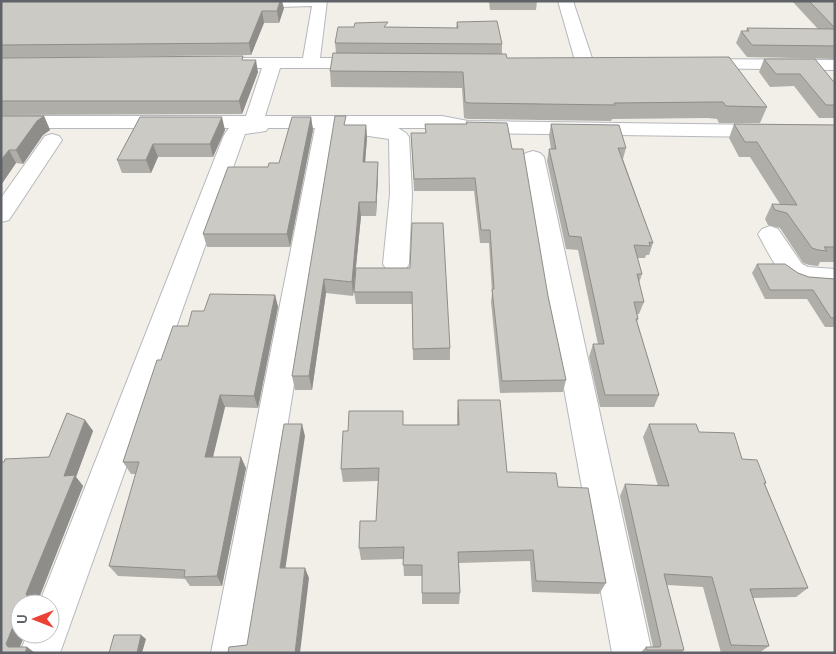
<svg xmlns="http://www.w3.org/2000/svg" width="836" height="654" viewBox="0 0 836 654" font-family="'Space Grotesk',sans-serif">
	<style>
		.lines { fill: none; stroke-linecap: round; stroke-linejoin: round }
		.minor-casing { stroke: #b5b8bc; stroke-width: 2 }
		.minor { fill: #fff; fill-rule: evenodd }
		.wall { fill: #afaea9 }
		.shaded-wall { fill: #8f8d8a }
		.building { fill: #cccac5; stroke: #8f8d8a }
	</style>
	<rect width="100%" height="100%" fill="#f1efe8"/>
	<g class="lines">
		<defs>
			<path id="minor" d="M239,1H327L320,58H368L374,59L377,63L374,67L368,68H280L265,116H442L468,121L835,126V138L468,133L442,128H398L406,133L409,137L412,194L409,264L405,270L396,273L387,270L383,264L390,194L389,139L362,135L359,131L361,128H335L251,653H211L315,128H268L266,131L245,134L60,653H20L27,634H50V604H39L224,135L229,128H1V116H246L262,68H219L213,67L210,63L213,59L219,58H303L312,6L245,8L240,6L237,3Z
				M558,1H573L594,64L591,68L585,69L579,68L576,64Z
				M696,59L835,60V70L690,68L687,64L690,60Z
				M52,134L59,136L62,140L9,220L1,222V198L45,136Z
				M533,151L540,153L544,157L652,653H612L522,157L526,153Z
				M770,226L778,229L802,264L808,267L835,269V287C782,285 782,278 758,234L762,229Z"/>
		</defs>
		<use href="#minor" class="minor-casing"/>
		<use href="#minor" class="minor"/>
	</g>
	<path class="wall" d="M1,1L284,8L279,23H264L251,55L1,58Z
		M489,1H537L536,10H490Z
		M792,1H835V59L747,57L736,43L741,31H746L747,28L818,29Z
		M457,22L502,44V54L507,58L767,107L760,123H719L717,119L708,118L612,119L611,121L468,119L464,118L462,88L331,87L330,71L336,53L335,43L389,27L456,28Z
		M1,58L244,60L258,72L242,114L1,115Z
		M764,59L835,82V118H819L794,86L770,87L759,72Z
		M1,116H44L50,130L43,135L23,164L16,163L1,185Z
		M140,117L225,130L213,157H158L151,173H122L117,160Z
		M311,117L313,130L290,247H207L203,234L268,167L279,163Z
		M551,124L626,148L623,159L653,243L649,255H646L645,258H637L642,274L639,283L644,302L639,314H637L638,319L637,322L659,395L654,407H600L589,357L593,344H598L578,250L566,249L547,161L549,149H551L549,136Z
		M734,124L835,125V262H820L818,266L809,265L803,263L780,228L768,225L765,219L772,204H780L750,157H739L729,138Z
		M347,125H366L367,138L365,162H378V175L376,216H361L353,296L326,293L312,390H295L292,376Z
		M411,133H425L512,149L548,296L566,380L563,392L500,393L491,302L492,293L489,243H480L474,191H414Z
		M757,264L798,273L809,277L835,279V327H825L807,299H765L752,273Z
		M410,268L450,348V360H413L412,304H356L354,292Z
		M275,295L278,307L258,408L225,407L213,457L246,468L222,586H190L185,579L118,576L109,566L136,474H131L123,462L161,360L204,311Z
		M458,400L507,472L558,487L606,583L599,594L532,592L530,561L459,563L460,593L459,604H422V576H404L403,559L361,560L359,548L376,521L378,481L343,482L341,469L348,431L457,425V413Z
		M85,420L93,431L76,477L83,486L39,598L20,604V647H27L35,653H1L49,457Z
		M649,424L699,432L742,459L766,483L765,484L808,588L796,597L753,598L769,646L759,653H721L703,587L667,585L684,650L681,653H640L646,647H653L620,496L625,484L658,486L643,437Z"/>
	<path class="shaded-wall" d="M280,1H282L284,8L279,23L277,11Z
		M262,11L264,23L251,55L249,43Z
		M256,60L258,72L242,114L239,101Z
		M44,116L50,130L43,135L23,164L16,150L37,121Z
		M222,117L225,130L213,157L210,144Z
		M311,117L313,130L290,247L287,234Z
		M366,125L367,138L364,176L363,162Z
		M153,144L158,157L151,173L146,160Z
		M9,150L16,163L1,185V160Z
		M378,162V175L376,216V202Z
		M359,202L361,216L353,296L352,282Z
		M324,279L326,293L312,390L309,376Z
		M275,295L278,307L258,408L254,396Z
		M220,395L225,407L210,469L205,457Z
		M85,420L93,431L76,477L83,486L39,598L46,604H37L28,597L26,594L64,476Z
		M302,424L305,436L284,578L280,568Z
		M241,457L246,468L222,586L217,576Z
		M305,568L309,578L300,653H295Z
		M14,624L20,628V634H25L18,652L8,647L6,644Z
		M141,635L146,639L142,653H137Z
		M27,647L35,653H25Z"/>
	<path class="building" d="M1,1H280L277,11H262L249,43L1,45Z
		M809,1H835V28Z
		M497,21L502,44L335,43L338,27H354L355,23L388,22L384,27L458,28L457,22Z
		M747,28L835,29V46L752,45L741,31H749Z
		M333,53L506,54L507,58L729,57L767,107L726,106L723,102H714L614,103L615,105L469,103L465,102L463,72L330,71Z
		M243,56L242,60H256L239,101H1V58Z
		M764,59H815L833,81L835,82V105H826L800,74H776Z
		M1,116H44L37,121L16,150H9L1,160Z
		M335,116H346L344,125H366L363,162H378L376,202H359L352,282L324,279L309,376H292Z
		M140,117H222L210,144H153L146,160H117Z
		M292,117H311L287,234H203L228,167H268L269,163H279Z
		M466,122L507,123L512,149H523L548,296L566,380L502,381L492,289H494L490,230H481L475,178L414,179L411,133H426L425,124H467Z
		M551,124L619,125L626,148H618L653,243L649,242L650,246L634,245L642,274H637L644,302H634L638,319H636L659,395H605L593,344H604L581,237L569,236L549,149H556Z
		M734,124L835,125V247H824L827,251L818,250L812,248L787,213L775,210L772,204L797,205L757,142H745Z
		M412,223H443L450,348L413,349L412,292H354L356,268H410Z
		M757,264H785L798,273L809,277L835,279V318H831L813,290H770Z
		M210,294L275,295L254,396L220,395L205,457H241L217,576L184,577L185,570L109,566L139,462H123L157,360H161L173,326H188L192,311H204Z
		M458,400H500L507,472L556,473L558,487L588,488L606,583L536,581L533,550L458,552L460,593H422V565H403L404,547L359,548L360,521H376L379,468L341,469L343,431H348L349,411H403V425H459Z
		M67,413L85,420L64,476L75,475L26,594L28,597H37V604H20V624H14L6,644L8,647H27L25,653H1V462H4L5,459L49,457Z
		M284,424H302L280,568H305L295,653H228L229,647L247,645Z
		M649,424H696L699,432L734,433L742,459L757,460L766,483H764L808,588L750,589L769,646L731,645L712,577L664,574L684,650H647L646,647H660L661,644L625,484L669,486Z
		M114,635H141L137,653H109Z"/>
	<rect width="836" height="654" fill="none" stroke="#5f6368" stroke-width="5"/>
	<g transform="translate(35 619) rotate(270)"><circle r="24" fill="#ffffff" stroke="#bfc1c3"/>
	<path d="M0-4L9 19L0 12L-9 19Z" fill="#ea4335"/>
	<text y="-8" font-size="14" font-weight="bold" text-anchor="middle" fill="#5f6368">U</text>
	</g>
</svg>
